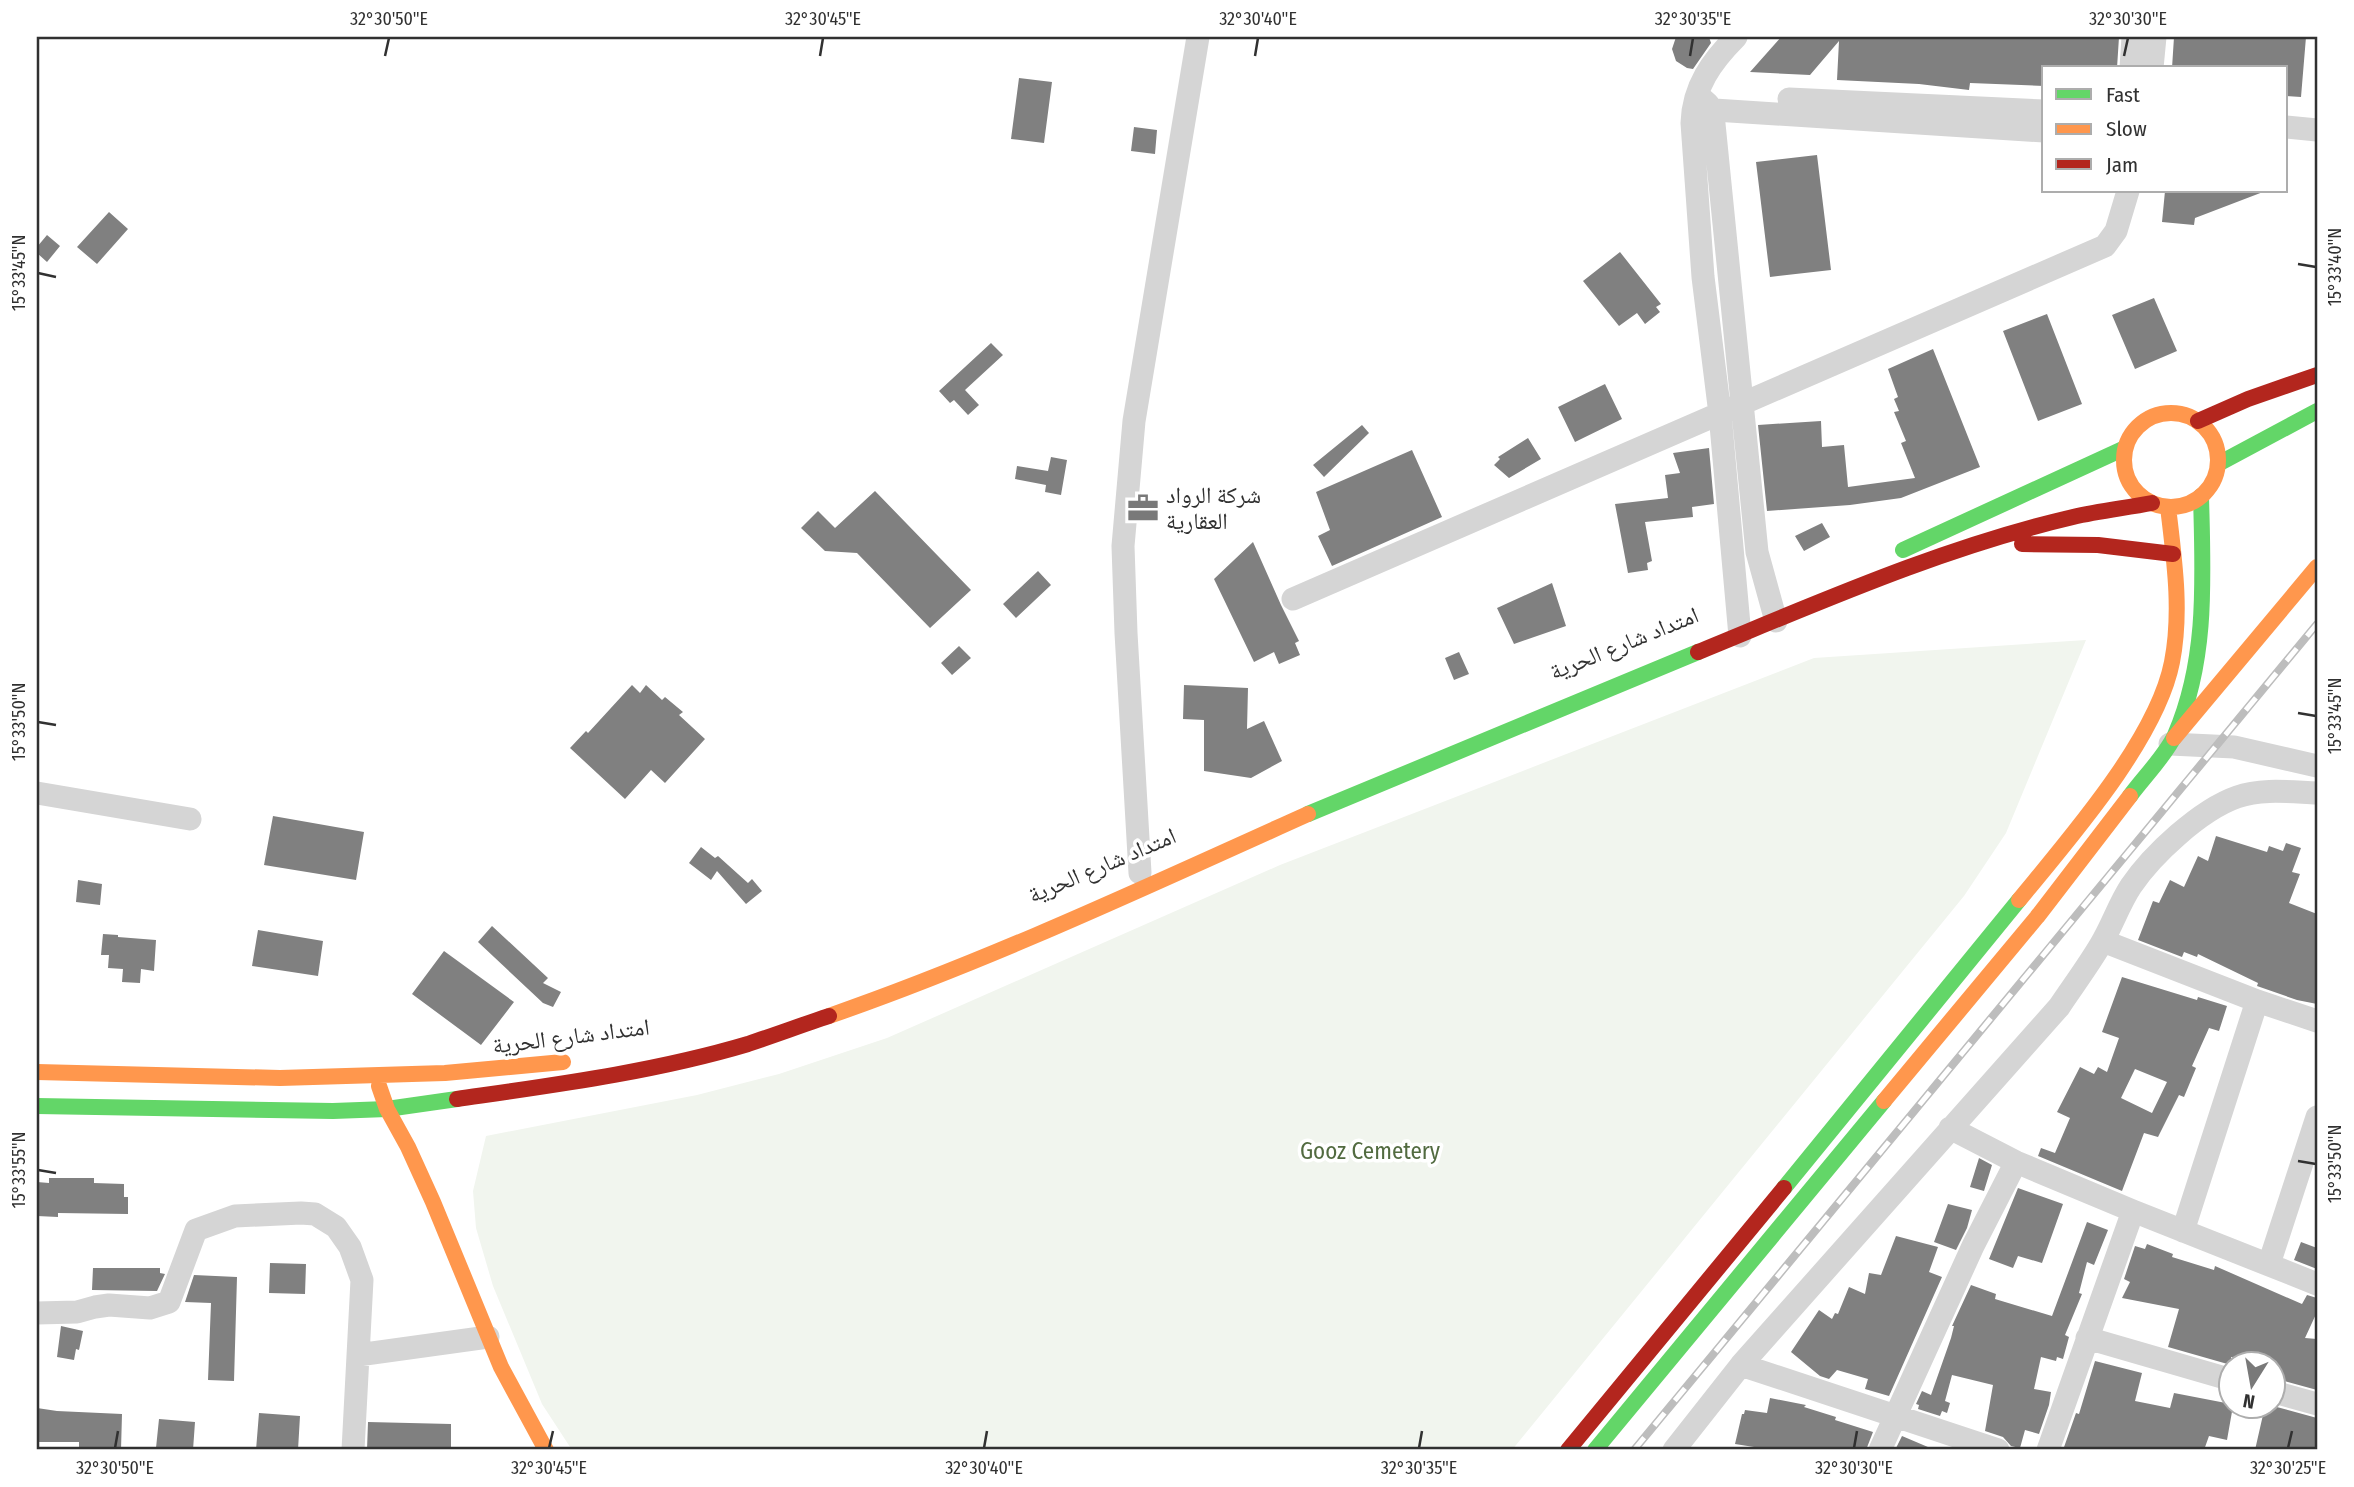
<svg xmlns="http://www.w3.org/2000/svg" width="2354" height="1487" viewBox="0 0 2354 1487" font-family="'Fira Sans Condensed','Noto Naskh Arabic',sans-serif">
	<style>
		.green { fill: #f1f5ee }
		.building { fill: #808080; fill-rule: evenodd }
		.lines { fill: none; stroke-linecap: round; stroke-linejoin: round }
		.street { stroke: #d5d5d5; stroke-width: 23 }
		.fast { stroke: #63d668; stroke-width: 16 }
		.slow { stroke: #ff974d; stroke-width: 16 }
		.jam { stroke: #b3261e; stroke-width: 16 }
		.rail-casing { stroke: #bdbdbd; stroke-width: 8 }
		.rail { stroke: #fff; stroke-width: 5; stroke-dasharray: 16; stroke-linecap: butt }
		.ticks { fill: none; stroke: #313131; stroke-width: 2.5 }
		.labels { text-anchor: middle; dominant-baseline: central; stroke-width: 7; stroke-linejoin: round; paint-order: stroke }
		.poi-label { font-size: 23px; fill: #313131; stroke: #fff; text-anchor: start }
		.street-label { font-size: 23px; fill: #313131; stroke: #fff }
		.park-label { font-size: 23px; fill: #526b40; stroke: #fff }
		.neatline { fill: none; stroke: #313131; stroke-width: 2.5 }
		.ticks-label { font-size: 18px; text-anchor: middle; fill: #313131 }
	</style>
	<rect width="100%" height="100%" fill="#fff"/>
	<path class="green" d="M2086,640L2006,833L1964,896L1512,1450H572L542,1404L493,1286L476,1228L473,1191L486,1136L697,1095L779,1074L887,1038L1280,865L1814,658Z"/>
	<path class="building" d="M1676,37H1709L1711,43L1693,69L1687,68L1676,61L1672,49Z
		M1781,37H2119L2117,68H2044V86L1970,83L1969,90L1919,84L1837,80L1839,41L1810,75L1750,72Z
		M2174,37H2306L2301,97L2286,96V68H2172Z
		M1019,78L1052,82L1044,143L1011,139Z
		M1134,127L1157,130L1155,154L1131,151Z
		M1817,155L1831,270L1770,277L1756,162Z
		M2165,191H2263V192L2195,218L2194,225L2162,222Z
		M109,212L128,229L97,264L77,247Z
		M47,235L60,246L47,262L37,253V247Z
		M1620,252L1661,304L1656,307L1660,312L1645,324L1637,313L1619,326L1583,281Z
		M2154,298L2177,351L2135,369L2112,315Z
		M2047,314L2082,404L2038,421L2003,331Z
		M991,343L1003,355L965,390L979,405L968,415L954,400L950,403L939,391Z
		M1933,349L1980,467L1901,498L1850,505L1767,511L1758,425L1821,421L1822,447L1844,445L1848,487L1915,478L1901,443L1906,441L1894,412L1899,411L1894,399L1898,397L1888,369Z
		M1605,384L1622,419L1575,442L1558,407Z
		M1362,425L1369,433L1324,477L1313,465Z
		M1528,438L1541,459L1509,478L1494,465L1500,459L1498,457Z
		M1709,448L1714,504L1692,507L1693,517L1645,522L1652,561L1647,563L1648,570L1628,573L1615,504L1668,498L1665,475L1680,473L1673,453Z
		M1412,450L1442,517L1332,566L1318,536L1330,530L1316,492Z
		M1051,457L1067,460L1061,495L1045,492L1046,485L1015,479L1017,466L1048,471Z
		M875,491L971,590L930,628L857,553L825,551L801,528L818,511L835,528Z
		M1822,523L1830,537L1804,551L1795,536Z
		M1253,542L1281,605L1299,641L1295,643L1300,655L1279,664L1274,652L1254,662L1214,579Z
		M1038,571L1051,585L1016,618L1003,604Z
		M1552,583L1566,626L1514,644L1497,608Z
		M959,646L971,658L952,675L941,663Z
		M1459,652L1469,674L1454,680L1445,658Z
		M632,685L640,693L646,685L662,700L665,697L683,712L679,715L705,739L665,783L651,770L625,799L570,748L586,731L588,733Z
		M1184,685L1248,688L1247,729L1264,721L1282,761L1251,778L1204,771V720L1183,719Z
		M273,816L364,832L356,880L264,865Z
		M2216,836L2267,852L2269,846L2283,851L2286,843L2301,848L2292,872L2300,874L2289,903L2317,914V1004L2297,1000L2257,986L2258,983L2198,954L2197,957L2184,952L2182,957L2138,940L2153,901L2159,903L2170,880L2184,887L2198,856L2208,861Z
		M701,847L715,858L718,856L748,883L752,879L762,891L746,904L717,871L711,880L689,863Z
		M78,880L102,884L100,905L76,902Z
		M492,926L548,978L543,983L561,992L553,1007L543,1003L478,942Z
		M258,930L323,941L318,976L252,966Z
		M103,934L118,935V937L156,940L154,971L141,969L140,983L122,982L123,969L108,968L109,955H101Z
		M444,951L514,1002L481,1045L412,994Z
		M2122,977L2197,1000L2198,997L2227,1006L2219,1031L2209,1028L2192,1066L2196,1068L2184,1097L2179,1095L2158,1137L2144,1133L2122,1191L2038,1156L2041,1148L2055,1153L2070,1118L2057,1112L2080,1067L2094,1074L2098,1067L2107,1072L2119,1038L2102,1032ZM2135,1069L2167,1082L2152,1113L2121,1098Z
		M1979,1158L1992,1165L1984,1191L1970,1187Z
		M49,1178H94V1183L124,1184V1197H128V1214L58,1213V1217L37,1216V1182L49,1183Z
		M2018,1188L2063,1204L2042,1263L2018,1256L2013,1268L1989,1259Z
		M1948,1204L1972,1210L1967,1228L1956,1250L1934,1242Z
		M2087,1222L2108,1230L2094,1265L2087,1262L2079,1293L2082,1294L2065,1335L2069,1337L2063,1359L2057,1357L2056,1361L2041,1357L2034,1389L2051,1392L2049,1405L2039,1434L2025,1430L2020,1448L2011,1446L2003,1437L1985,1431L1993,1385L1952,1375L1945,1401L1950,1403L1947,1413L1942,1411L1940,1416L1918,1409L1919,1405L1916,1404L1922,1391L1931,1395L1951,1338L1954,1326H1952L1971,1285L1996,1294L1995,1299L2052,1316Z
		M1896,1236L1938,1247L1929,1272L1942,1277L1889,1396L1865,1389L1868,1379L1837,1370L1829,1379L1820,1376L1791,1352L1819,1310L1832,1319L1835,1313L1838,1314L1849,1287L1865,1294L1869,1273L1881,1275Z
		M2301,1242L2317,1248V1269L2294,1260Z
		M2147,1244L2173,1254L2172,1257L2214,1270L2215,1266L2302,1304L2307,1295L2317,1298V1312L2305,1338L2317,1339V1390L2273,1378V1364H2263L2231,1357V1365L2168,1347L2179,1309L2122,1298L2130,1282L2124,1279L2135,1246L2145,1249Z
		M270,1263L306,1264L305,1294L269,1293Z
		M93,1268H160V1273L165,1274L157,1291L92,1290Z
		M194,1275L237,1277L234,1381L208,1380L211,1303L185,1302Z
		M61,1326L83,1331L79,1350L76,1349L74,1360L57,1357Z
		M2095,1361L2142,1373L2135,1401L2170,1408L2174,1393L2231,1404L2233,1406L2227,1440L2209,1436L2204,1450H2063L2076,1413L2079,1414Z
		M1770,1398L1806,1405L1804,1407L1836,1417L1835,1420L1873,1432L1866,1450H1773L1735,1444L1742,1414H1744L1745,1410L1767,1413Z
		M2265,1406H2273L2317,1418V1450H2255Z
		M37,1408L57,1411L122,1414L121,1450H79V1442H37Z
		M259,1413L300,1416L298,1450H256Z
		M159,1419L195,1422L193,1450L156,1448Z
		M368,1422L451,1424V1450H367Z
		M1902,1436L1935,1450H1895Z"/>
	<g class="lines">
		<path class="street" d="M1736,37C1712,61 1693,87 1692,123L1703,277L1720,414L1740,636
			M2131,68L2133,37
			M2152,68L2155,37
			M1698,95L1708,104L1714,124L1757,552L1776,621
			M1789,99L2044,111
			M1699,109L2044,131
			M2286,127L2317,130
			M1293,599L2105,246L2116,231L2128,191
			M2170,744L2234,747L2317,766
			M37,793L190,819
			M1140,873L1126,633L1123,546L1134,421L1198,37
			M2103,941L2257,1001L2317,1021
			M1950,1128L2016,1162L2133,1211L2317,1284
			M2183,1231L2257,1001
			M2269,1264L2317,1117
			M37,1313L77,1312L95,1307L109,1305L150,1308L169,1302L196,1230L235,1216L301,1213L315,1214L336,1227L350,1247L362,1280L353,1450
			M2087,1338L2232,1380
			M358,1355L488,1337
			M1741,1365L1998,1450
			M2274,1392L2317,1404
			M1674,1450L1741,1365L2059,1007C2073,986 2088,966 2101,944C2112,926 2119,904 2131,886C2152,855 2200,810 2237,797C2262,788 2291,792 2317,793
			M1880,1450L1973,1246L2016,1162
			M2048,1450L2133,1211"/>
		<path class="fast" d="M2218,464L2317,411
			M1903,550L2125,448
			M2130,796C2143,778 2166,755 2175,735C2208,659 2203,577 2201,496
			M1308,814L1698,652
			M37,1106L333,1111L387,1109L457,1099
			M1784,1188L2019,900
			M1595,1450L1884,1101"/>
		<path class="slow" d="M2124 460a47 47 0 1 1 94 0a47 47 0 1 1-94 0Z
			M2174,738L2317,567
			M2019,900C2069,839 2157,739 2172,662C2182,611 2174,558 2168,507
			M829,1016C993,959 1150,885 1308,814
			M37,1072L280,1078L445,1073L563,1062
			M379,1086L387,1109L408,1147L433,1202L501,1367L546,1450
			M1884,1101L2037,917L2130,796"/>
		<path class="jam" d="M2198,421L2248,399L2317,375
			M2022,544L2098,545L2173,554
			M1698,652C1820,602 1944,547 2073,517C2099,511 2126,508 2152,503
			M457,1099C554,1085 654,1072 748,1044C775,1035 802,1025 829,1016
			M1568,1450L1784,1188"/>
		<defs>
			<path id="rail" d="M1634,1450L2317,624"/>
		</defs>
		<use href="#rail" class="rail-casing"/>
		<use href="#rail" class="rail"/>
	</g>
	<path class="ticks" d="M385,56L389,38M820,56L823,38M1255,56L1258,38M1690,56L1693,38M2124,56L2128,38M2298,264L2316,267M38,273L56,277M2298,713L2316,716M38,722L56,725M2298,1161L2316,1164M38,1170L56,1173M115,1448L118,1431M549,1448L553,1431M984,1448L987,1431M1419,1448L1422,1431M1854,1448L1857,1431M2288,1448L2292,1431"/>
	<defs>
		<symbol id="office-bare" viewBox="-9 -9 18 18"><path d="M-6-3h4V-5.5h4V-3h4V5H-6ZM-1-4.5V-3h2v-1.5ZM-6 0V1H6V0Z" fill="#797979" stroke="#fff" stroke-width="2.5" paint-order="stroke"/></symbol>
	</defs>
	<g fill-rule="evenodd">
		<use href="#office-bare" x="1121" y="486" width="44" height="44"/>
	</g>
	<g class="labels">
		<g class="poi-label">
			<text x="1166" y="495">شركة الرواد<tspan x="1166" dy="26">العقارية</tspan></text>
		</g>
		<g class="street-label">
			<text transform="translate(1624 643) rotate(-22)">امتداد شارع الحرية</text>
			<text transform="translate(1102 865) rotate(-23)">امتداد شارع الحرية</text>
			<text transform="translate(571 1036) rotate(-7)">امتداد شارع الحرية</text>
		</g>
		<g class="park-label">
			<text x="1370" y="1151">Gooz Cemetery</text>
		</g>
	</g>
	<rect width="2354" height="1487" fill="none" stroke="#ffffff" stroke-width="77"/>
	<rect x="2042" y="66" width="245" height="126" fill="#ffffff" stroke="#adadad" stroke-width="2"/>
	<rect x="2056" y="89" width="35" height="10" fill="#63d668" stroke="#adadad" stroke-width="2"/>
	<text x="2106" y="102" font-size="21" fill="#313131">Fast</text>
	<rect x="2056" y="124" width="35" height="10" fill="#ff974d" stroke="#adadad" stroke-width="2"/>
	<text x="2106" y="136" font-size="21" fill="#313131">Slow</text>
	<rect x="2056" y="159" width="35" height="10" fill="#b3261e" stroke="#adadad" stroke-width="2"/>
	<text x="2106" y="172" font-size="21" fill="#313131">Jam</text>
	<g transform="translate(2252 1385) rotate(191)"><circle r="33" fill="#ffffff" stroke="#adadad" stroke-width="2"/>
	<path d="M0-5L12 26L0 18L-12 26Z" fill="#797979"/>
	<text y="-10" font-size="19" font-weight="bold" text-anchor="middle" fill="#313131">N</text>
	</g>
	<rect x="38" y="38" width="2278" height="1410" class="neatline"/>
	<g class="ticks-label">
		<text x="389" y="25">32°30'50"E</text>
		<text x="823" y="25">32°30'45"E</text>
		<text x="1258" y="25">32°30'40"E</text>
		<text x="1693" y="25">32°30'35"E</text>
		<text x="2128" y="25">32°30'30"E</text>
		<text transform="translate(2335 267) rotate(-90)" y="6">15°33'40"N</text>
		<text transform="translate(19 273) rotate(-90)" y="6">15°33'45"N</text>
		<text transform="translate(2335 716) rotate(-90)" y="6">15°33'45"N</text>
		<text transform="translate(19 722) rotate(-90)" y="6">15°33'50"N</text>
		<text transform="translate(2335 1164) rotate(-90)" y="6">15°33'50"N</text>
		<text transform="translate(19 1170) rotate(-90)" y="6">15°33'55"N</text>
		<text x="115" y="1474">32°30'50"E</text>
		<text x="549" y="1474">32°30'45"E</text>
		<text x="984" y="1474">32°30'40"E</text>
		<text x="1419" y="1474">32°30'35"E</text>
		<text x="1854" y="1474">32°30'30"E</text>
		<text x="2288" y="1474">32°30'25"E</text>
	</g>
</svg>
